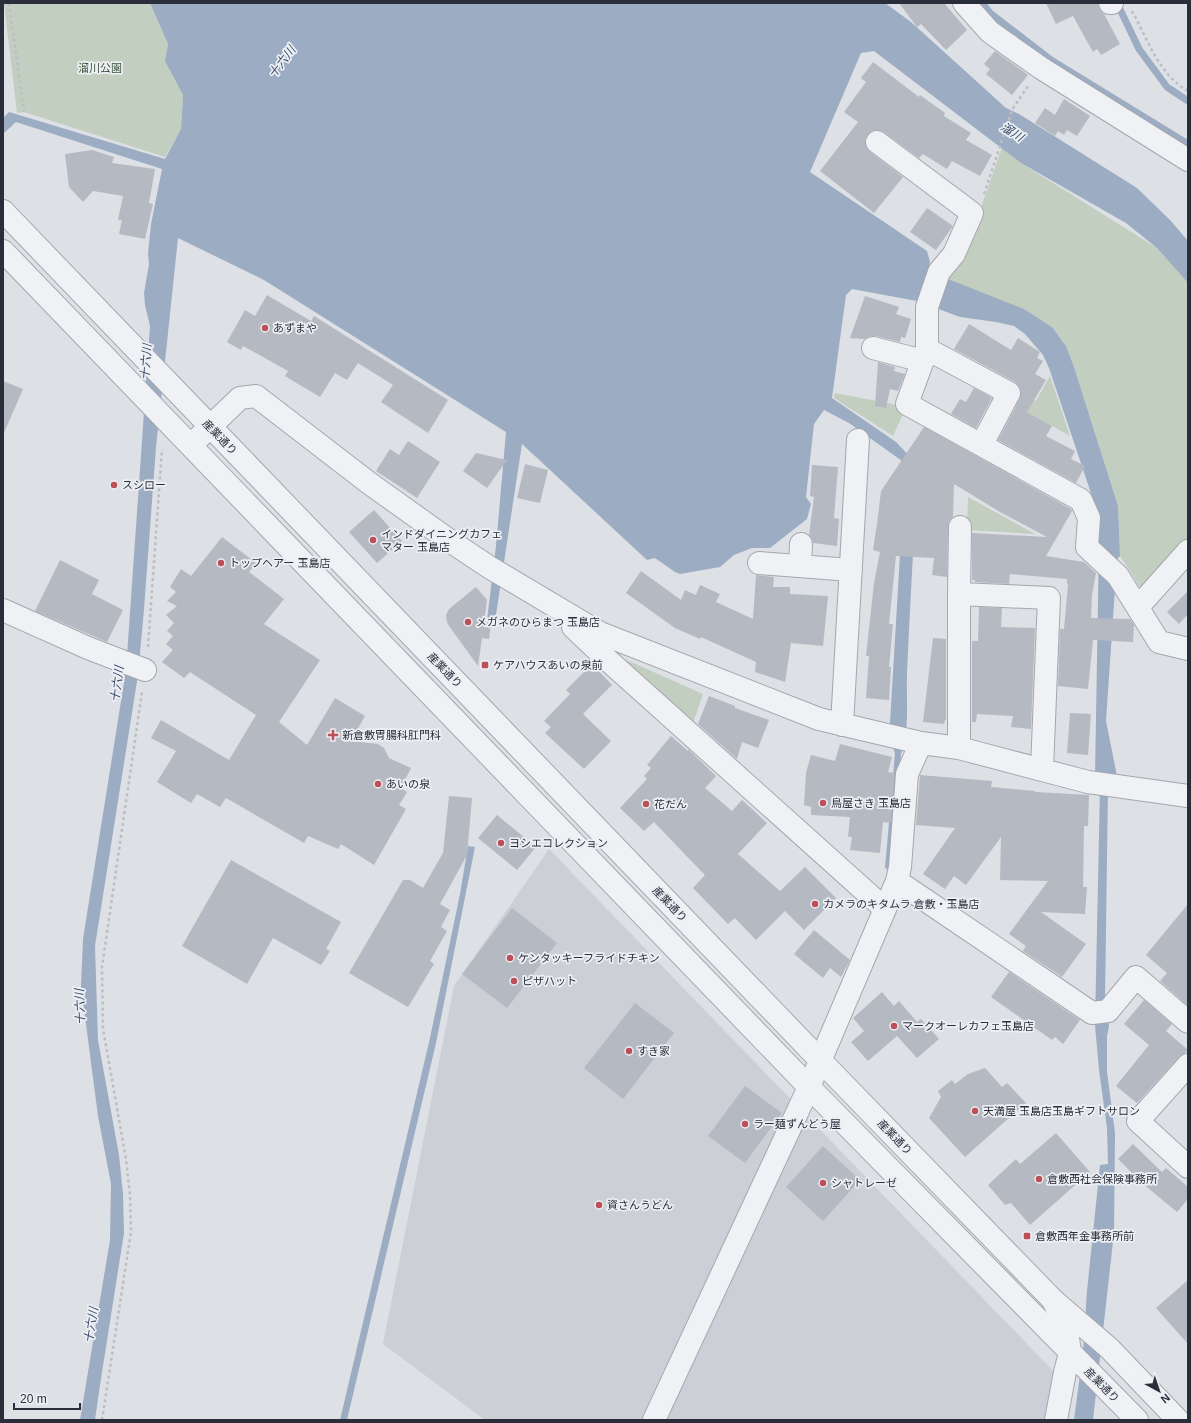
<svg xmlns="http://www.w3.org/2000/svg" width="1191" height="1423" viewBox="0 0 1191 1423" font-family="Arial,'Noto Sans JP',sans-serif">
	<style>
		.built { fill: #cccfd6 }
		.green { fill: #c2cebf }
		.water { fill: #9cacc2 }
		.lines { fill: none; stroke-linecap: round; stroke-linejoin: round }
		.stream { stroke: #9cacc2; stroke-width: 7 }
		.building { fill: #b5b9c1 }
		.minor-casing { stroke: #a3a7ae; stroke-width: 24 }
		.tertiary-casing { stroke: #a3a7ae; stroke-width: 24 }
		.path { stroke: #bcbec4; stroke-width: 2.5; stroke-dasharray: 3 3; stroke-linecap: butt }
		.minor { stroke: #f0f1f4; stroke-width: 22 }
		.tertiary { stroke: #f0f1f4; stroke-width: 22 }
		.poi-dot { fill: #bd4f59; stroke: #eceff3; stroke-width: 1.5 }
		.labels { text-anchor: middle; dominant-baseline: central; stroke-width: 3.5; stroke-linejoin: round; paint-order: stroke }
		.park-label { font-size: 11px; fill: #3b5438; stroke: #eceff3 }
		.poi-label { font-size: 11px; fill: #292e3a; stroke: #eceff3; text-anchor: start }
		.street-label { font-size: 11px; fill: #292e3a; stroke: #eceff3 }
		.water-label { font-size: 12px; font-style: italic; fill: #384b69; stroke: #eceff3 }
	</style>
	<rect width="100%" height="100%" fill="#dde0e5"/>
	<path class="built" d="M549,849L1058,1376L1047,1420H485L383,1344L454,986Z"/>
	<path class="green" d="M4,3H150L168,44L165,61L183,95L181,130L165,157L24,112L17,113Z
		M1002,147L1021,163L1157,248L1188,283V540L1142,590L1120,556L1118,506L1074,367L1065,344L1053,328L946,278L948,273L962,263Z
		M1050,376L1070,436L1013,404L1020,392L1036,401Z
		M835,393L898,405L904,412L893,436L834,398Z
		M968,497L1035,534L967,530Z
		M613,654L703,694L693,723Z"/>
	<path class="water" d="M150,3H885L911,22L1006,108L1019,114L1137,188L1171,221L1188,241V283L1157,248L1126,223L1021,163L874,51L861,53L810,172L927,251L930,262L928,271L1024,309L1053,328L1066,346L1074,367L1118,506L1120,556L1117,559L1106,721L1118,781L1108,789L1105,998L1109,1026L1107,1036V1072L1115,1133L1114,1233L1093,1420H1074L1083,1352L1087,1291L1100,1165L1108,1164L1107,1128L1099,1070L1095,1025L1100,787L1095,777L1099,542L1098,514L1049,368L1043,355L1025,334L1014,326L996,322L960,317L917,301L852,289L846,295L832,398L896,442L914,461L917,473C914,539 910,606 907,673C906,699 910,730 901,754L895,863L890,870L885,868L895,753L889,740L905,470L902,461L849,423L824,410L814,424L806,497L811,504L807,519L770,548H752L734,555L720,567L680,574L675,572L655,558L647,560L522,444L495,621L487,620L496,546L506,432L264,280L178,238L156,447L144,609L138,675L95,946L98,1040L119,1155L123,1194L124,1233L100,1385L95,1420H80L110,1240L111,1184L98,1116L81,986L83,939L126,670L150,326L145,305L144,293L149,264L148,253L151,224L162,169L16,122L3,134V118L9,112L165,159L181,129L183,95L165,61L168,44Z
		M468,846L475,847L436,1043L347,1420H340L430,1038L460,894Z"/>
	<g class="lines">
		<path class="stream" d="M982,3L990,13L1051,60L1188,144
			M1117,3L1139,49L1167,87L1188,101"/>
	</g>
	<path class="building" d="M899,3H944L967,30L946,50L921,24L917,27Z
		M1046,3H1098L1099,9L1104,14L1120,44L1101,55L1097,49L1093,52L1073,16L1056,24Z
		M995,51L1028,75L1012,95L986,74L990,69L984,64Z
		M873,62L919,97L920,95L945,113L944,116L971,133L966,140L992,155L980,176L952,161L947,169L923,154L919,158L884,132L878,130L872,131L867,135L865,141L866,147L870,152L903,177L874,213L820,171L858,122L844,112L866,82L861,78Z
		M1064,99L1090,116L1077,136L1067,130L1064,135L1058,131L1055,136L1035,123L1045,108L1055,115Z
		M92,150L114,157L112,163L155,169L149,203L153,204L145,239L119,234L122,220H118L123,196L93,191L83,202L69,187L65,154Z
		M927,208L953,226L936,250L910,232Z
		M267,295L311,321L314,316L448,400L428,433L381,402L393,385L358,363L347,380L335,373L320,397L285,376L288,371L243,346L241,350L227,342L245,310L255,316Z
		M865,296L899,307L896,314L911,319L905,338L901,337L900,342L876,336H870L865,339L850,338Z
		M969,324L1011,350L1018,338L1040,352L1037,358L1043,361L1035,374L1046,380L1027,412L1052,426L1046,436L1075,451L1071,459L1085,466L1076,483L998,440L1020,399L1021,392L1019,386L1015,382L954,349Z
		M878,362L895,367L894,371L905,374L898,391L890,389L886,408L875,406Z
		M3,381L23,389L3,435Z
		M974,388L992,398L976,428L951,414L960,399L966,402Z
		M924,427L1071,509L1072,511L1046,556L1084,562L1096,573L1092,595L1091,618L1130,619L1134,625L1133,642L1093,640L1088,689L1058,686L1060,629H1064L1068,584H1067V579L1010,574L1009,584L975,582V580H972V533L1047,537L1000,512L954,484L953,517L949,521L948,527L947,577L932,575L934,558L896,556L889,624H893L889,667H891L889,700L866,698L869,656H866L874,583L880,552L873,550L877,524L881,491Z
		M408,441L440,462L417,498L376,471L390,449L399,455Z
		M476,453L507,460L487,488L463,471Z
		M525,464L548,470L540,503L517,498Z
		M812,465L838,467L834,518L839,519L837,546L813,543L812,539L809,535L814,497L810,496Z
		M374,510L402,541L377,563L349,532Z
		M222,537L256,563L249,572L284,599L264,624L320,660L279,722L307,745L335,698L365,716L351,741L378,744L384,748L389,758L411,768L401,788L407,792L399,805L406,809L374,865L341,844L338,849L308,836L304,843L226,798L220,807L197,794L191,803L157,782L176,751L151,738L161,720L229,760L256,715L190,672L184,678L162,662L173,650L166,644L173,636L167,631L174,623L166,615L177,606L167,601L176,592L170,587L181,569L191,576Z
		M60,560L99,580L92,594L123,610L107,642L35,611Z
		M641,571L681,600L685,590L696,595L700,585L720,594L716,602L753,619L756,575L774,577L773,587H790V594L828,596L823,646L791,643L785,682L755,672L756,662L701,637L700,639L675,628L626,593Z
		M476,587L487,600L484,622L491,623L489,639L482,638L478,666L449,626L447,622L446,615L449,609Z
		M1188,591V614L1179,624L1167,612Z
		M979,607L1002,608L1001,627L1035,628L1031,729L1011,727L1013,716L977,714L976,722H972V641H978Z
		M933,638L946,639V720H945L944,724L923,722Z
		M592,664L612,685L583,714L611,741L584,769L545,733L551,727L544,721L570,694L566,690Z
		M709,696L735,706V708L769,720L758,748L742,742L737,759L698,724Z
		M1070,713L1091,714L1088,755L1067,753Z
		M671,736L688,751V749L716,776L705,788L732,811L742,800L767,823L738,854L780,891L805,867L836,898L804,930L785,911L756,940L735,918L728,924L693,888L705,875L700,870L654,822L644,831L620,808L647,779L644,776L651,768L647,765Z
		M840,744L892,757L888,772L895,773L891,823L883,822L880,853L850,850L852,837H848L850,817L811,815V807L804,805L806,773L811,755L835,761Z
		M920,775L992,781L991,787L1035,791V792L1089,795L1088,826H1084L1083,887H1087L1085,914L1041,912L1086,944L1062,977L1023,951L1026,946L1009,934L1048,881L1000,880L1001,837L966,885L954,876L945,889L923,874L955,828L916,825Z
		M449,796L472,798L467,855L440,904L450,910L441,927L447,931L430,961L434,964L408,1007L349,973L403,880H410L423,888L443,853Z
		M497,815L536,847L517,870L478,838Z
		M231,860L341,922L326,949L330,951L321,965L273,938L247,984L182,946Z
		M1188,904V1004L1187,1005L1160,981L1167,973L1146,955Z
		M512,908L557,943L507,1008L462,974Z
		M814,930L850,960L841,977L830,968L823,978L794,954Z
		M1009,972L1080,1020L1063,1044L1055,1037L1052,1040L991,997Z
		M882,992L894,1006L899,1001L917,1022L921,1019L939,1039L917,1058L897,1036L868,1061L851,1042L864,1031L853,1018Z
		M1144,1000L1172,1024L1166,1031L1188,1050L1185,1053L1179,1057L1137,1103L1116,1086L1149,1045L1124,1024Z
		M635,1003L674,1033L623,1099L584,1068Z
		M985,1068L1002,1087L1007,1083L1026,1103L965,1157L929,1118L941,1097L938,1091L952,1080L955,1084L968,1074Z
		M745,1086L782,1113L745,1163L708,1136Z
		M1056,1133L1090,1172L1030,1225L1011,1203L1005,1205L988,1185L1016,1159L1020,1164Z
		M1133,1144L1162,1172L1166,1168L1188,1187V1199L1177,1212L1142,1183L1118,1159Z
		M823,1146L860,1180L823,1221L786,1187Z
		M1188,1280V1344L1156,1308Z"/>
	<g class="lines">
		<defs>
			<path id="minor" d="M964,3L990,32L1041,68L1188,160
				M1110,3H1112
				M877,142L972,213L954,254L939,272L927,307V349L907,404L1081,500L1089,518L1087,547L1118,576L1159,642L1188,649
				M873,348L923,361
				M927,349L1009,393L982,444
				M191,445L240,398L256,396L369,483L453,543L489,567L600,633L819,719L921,743L959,748L1088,782L1188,796
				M759,563L851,570
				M800,566L801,544
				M959,594L960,527
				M1138,607L1188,551
				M3,610L88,648L145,670
				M573,627L611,663L885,909
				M842,725L858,440
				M959,748V594L1049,598L1042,769
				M897,881L1092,1013L1108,1011L1136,977L1188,1022
				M1188,1065L1138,1121L1188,1167
				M1053,1300L1067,1330L1070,1353L1065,1372L1056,1420
				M654,1420L809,1087L897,881L900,867L907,774L921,743"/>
			<path id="tertiary" d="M3,211L820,1060L1053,1300L1109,1348L1178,1420
				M3,251L809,1087L1137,1420"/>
		</defs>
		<use href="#minor" class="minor-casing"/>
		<use href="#tertiary" class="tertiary-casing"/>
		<path class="path" d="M9,3L24,112
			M1132,11C1147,38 1159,75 1188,91
			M984,194L1012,110L1028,86
			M148,647L162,449
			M102,1420L131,1232L130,1195L126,1159L103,1029L102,967L142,692"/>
		<use href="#minor" class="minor"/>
		<use href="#tertiary" class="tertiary"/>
	</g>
	<g class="poi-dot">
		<circle cx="265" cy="328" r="4"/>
		<circle cx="114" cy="485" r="4"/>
		<circle cx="373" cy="540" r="4"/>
		<circle cx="221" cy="563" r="4"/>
		<circle cx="468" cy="622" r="4"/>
		<rect x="481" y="661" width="8" height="8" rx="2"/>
		<path d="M331 729h4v4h4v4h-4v4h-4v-4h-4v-4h4z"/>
		<circle cx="378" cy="784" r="4"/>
		<circle cx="823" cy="803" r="4"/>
		<circle cx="646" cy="804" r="4"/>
		<circle cx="501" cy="843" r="4"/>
		<circle cx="815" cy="904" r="4"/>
		<circle cx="510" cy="958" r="4"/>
		<circle cx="514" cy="981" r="4"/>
		<circle cx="894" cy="1026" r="4"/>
		<circle cx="629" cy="1051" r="4"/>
		<circle cx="975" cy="1111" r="4"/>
		<circle cx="745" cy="1124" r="4"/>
		<circle cx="1039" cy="1179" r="4"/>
		<circle cx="823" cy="1183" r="4"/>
		<circle cx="599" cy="1205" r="4"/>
		<rect x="1023" y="1232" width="8" height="8" rx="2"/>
	</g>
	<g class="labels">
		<g class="park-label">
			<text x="100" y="68">溜川公園</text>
		</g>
		<g class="poi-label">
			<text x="273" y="328">あずまや</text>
			<text x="122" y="485">スシロー</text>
			<text x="381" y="534">インドダイニングカフェ<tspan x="381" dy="13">マター 玉島店</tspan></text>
			<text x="229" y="563">トップヘアー 玉島店</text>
			<text x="476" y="622">メガネのひらまつ 玉島店</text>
			<text x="493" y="665">ケアハウスあいの泉前</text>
			<text x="342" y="735">新倉敷胃腸科肛門科</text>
			<text x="386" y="784">あいの泉</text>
			<text x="831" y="803">鳥屋さき 玉島店</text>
			<text x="654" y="804">花だん</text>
			<text x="509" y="843">ヨシエコレクション</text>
			<text x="823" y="904">カメラのキタムラ 倉敷・玉島店</text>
			<text x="518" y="958">ケンタッキーフライドチキン</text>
			<text x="522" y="981">ピザハット</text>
			<text x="902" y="1026">マークオーレカフェ玉島店</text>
			<text x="637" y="1051">すき家</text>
			<text x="983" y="1111">天満屋 玉島店玉島ギフトサロン</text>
			<text x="753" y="1124">ラー麺ずんどう屋</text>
			<text x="1047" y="1179">倉敷西社会保険事務所</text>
			<text x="831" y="1183">シャトレーゼ</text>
			<text x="607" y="1205">資さんうどん</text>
			<text x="1035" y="1236">倉敷西年金事務所前</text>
		</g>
		<g class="street-label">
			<text transform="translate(220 437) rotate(46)">産業通り</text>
			<text transform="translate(445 670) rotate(46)">産業通り</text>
			<text transform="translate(670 904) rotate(46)">産業通り</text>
			<text transform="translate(895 1137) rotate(46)">産業通り</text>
			<text transform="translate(1102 1385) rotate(45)">産業通り</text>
		</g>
		<g class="water-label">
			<text transform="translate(282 62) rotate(-53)">十六川</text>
			<text transform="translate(1012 132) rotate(32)">溜川</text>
			<text transform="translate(146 362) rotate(-85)">十六川</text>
			<text transform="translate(117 684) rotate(-82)">十六川</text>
			<text transform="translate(80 1007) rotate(-92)">十六川</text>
			<text transform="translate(91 1325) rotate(-81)">十六川</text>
		</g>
	</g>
	<rect width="1191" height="1423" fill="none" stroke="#292e3a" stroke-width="8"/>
	<g transform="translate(1159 1391) rotate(140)" stroke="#eceff3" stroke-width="3" paint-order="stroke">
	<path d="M0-3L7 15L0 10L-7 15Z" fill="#292e3a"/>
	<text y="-6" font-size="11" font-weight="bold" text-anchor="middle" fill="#292e3a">N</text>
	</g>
	<path d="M14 1403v6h66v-6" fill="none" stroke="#292e3a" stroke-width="2"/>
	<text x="20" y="1403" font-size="12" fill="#292e3a" stroke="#eceff3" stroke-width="3" paint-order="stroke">20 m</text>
</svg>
